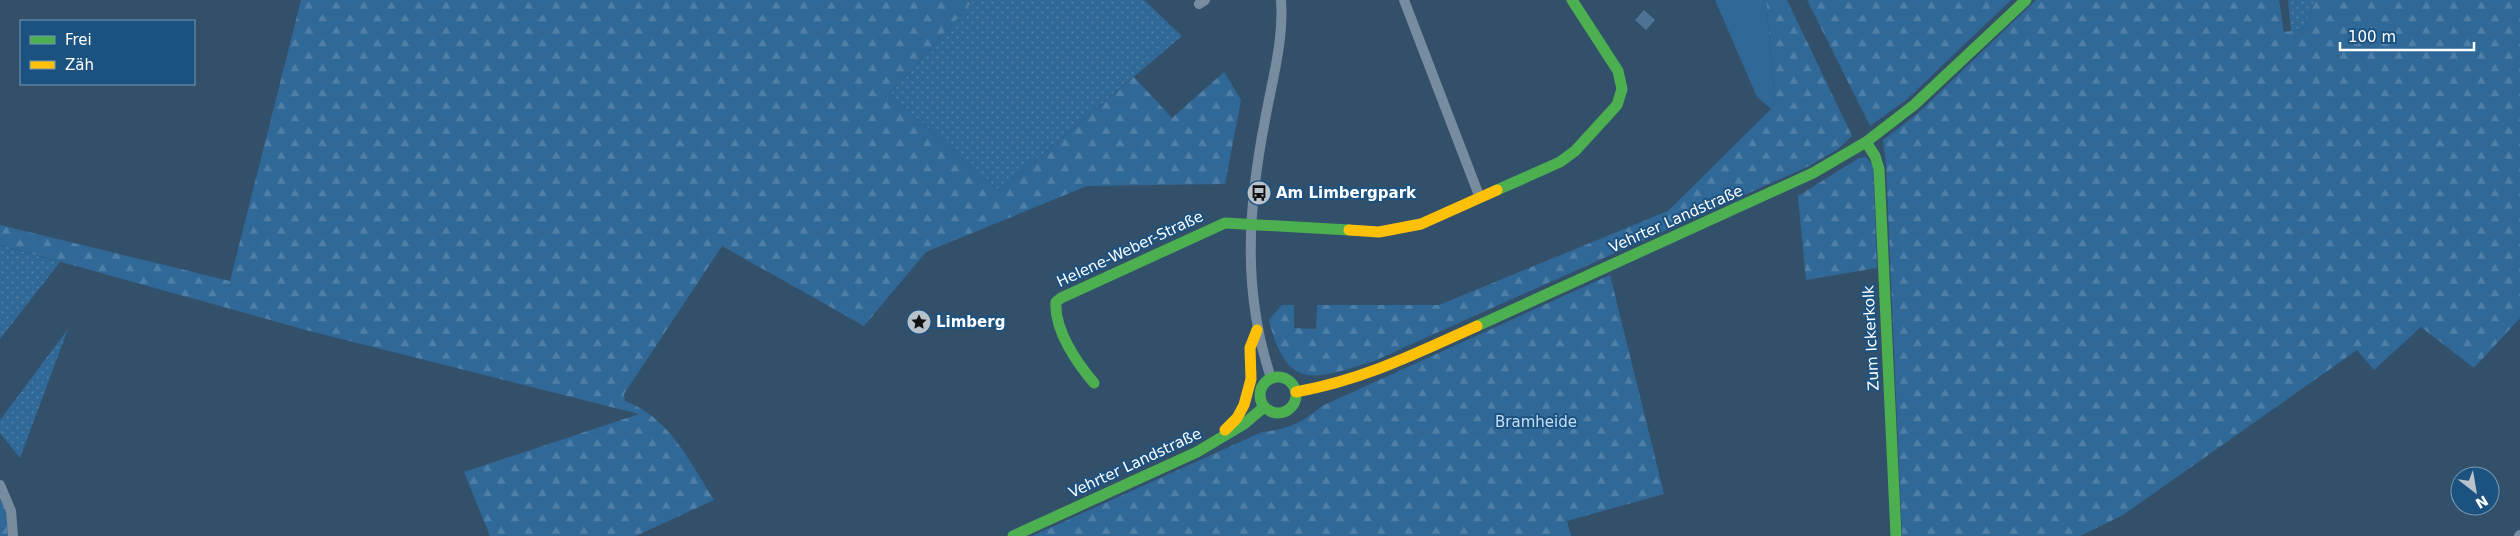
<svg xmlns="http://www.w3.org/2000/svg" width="2520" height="536" viewBox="0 0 2520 536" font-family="'DejaVu Sans',sans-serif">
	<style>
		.grass { fill: url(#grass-dots) }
		.forest { fill: url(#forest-firs) }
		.park { fill: #306897 }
		.water { fill: #4d7496 }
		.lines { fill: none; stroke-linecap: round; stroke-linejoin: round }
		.street { stroke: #788ca0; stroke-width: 10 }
		.fast { stroke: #4caf50; stroke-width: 11 }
		.slow { stroke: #ffc107; stroke-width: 11 }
		.labels { text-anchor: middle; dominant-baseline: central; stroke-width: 4; stroke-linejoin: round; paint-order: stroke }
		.poi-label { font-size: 15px; font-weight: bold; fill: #fff; stroke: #1c5280; text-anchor: start }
		.street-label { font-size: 15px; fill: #fff; stroke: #1c5280 }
		.park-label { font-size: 15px; fill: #c4e0f7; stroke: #1c5280 }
	</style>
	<defs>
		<pattern id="grass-dots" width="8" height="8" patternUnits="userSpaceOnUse" patternTransform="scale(1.25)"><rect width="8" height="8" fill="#306897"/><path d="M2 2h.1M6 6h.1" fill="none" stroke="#4f7fa7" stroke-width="1.8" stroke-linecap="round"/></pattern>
		<pattern id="forest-firs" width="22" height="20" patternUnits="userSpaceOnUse" patternTransform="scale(1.25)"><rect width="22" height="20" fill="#306897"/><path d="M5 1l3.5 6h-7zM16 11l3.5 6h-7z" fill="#4f7fa7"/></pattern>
	</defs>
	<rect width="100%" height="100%" fill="#33506a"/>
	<path class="grass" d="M974,0H1144L1182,36L999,191L890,94Z
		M2288,0H2316L2303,29L2291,31Z
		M0,245L60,262L0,339Z
		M68,329L20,458L0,433V420Z"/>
	<path class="forest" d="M301,0H974L890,94L999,191L1134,77L1172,118L1224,72L1241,100L1225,184L1087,186L926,252L864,326L722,246L624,394L625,401C670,418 689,461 714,500L636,536H490L464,472L639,414L306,330L0,245V225L230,281Z
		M1766,0H1787L1852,136L1838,149L1809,166L1374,361C1316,379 1287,393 1269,320L1282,305H1294V328L1316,329L1317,305H1439L1668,211L1771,109L1775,102Z
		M1807,0H2011L1906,100L1870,126Z
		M2036,0H2279L2284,32L2303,29L2316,0H2520V318L2474,368L2421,327L2374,370L2357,350L2123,515L2080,536H1902L1886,164L1883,140L1917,114Z
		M1866,157L1873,166L1877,268L1806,280L1798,196L1859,158Z
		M1610,275L1664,494L1567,521L1571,536H1032L1262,432C1289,429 1301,423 1322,406Z
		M0,497L6,513L8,536H0Z"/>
	<path class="park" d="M1715,0H1766L1775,102L1771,109L1757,97Z"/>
	<path class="water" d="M1644,10L1655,20L1646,30L1635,20Z"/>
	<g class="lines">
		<path class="street" d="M1404,0L1480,198
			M1199,4L1205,0
			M1271,378C1242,291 1248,208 1265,120C1272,81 1284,40 1281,0
			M0,485L11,511L13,536
			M2519,536L2520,535"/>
		<path class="fast" d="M1866,142L1875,156L1879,169L1896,536
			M1497,190L1560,162L1575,151L1617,105L1622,89L1618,71L1572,0
			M1477,326L1813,173L1866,142L1914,105L2026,0
			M1260 395a18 18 0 1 1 36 0a18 18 0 1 1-36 0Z
			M1094,383C1077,363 1054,330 1056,302L1061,298L1225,223L1349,230
			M1013,536L1197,452L1244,424L1264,407"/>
		<path class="slow" d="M1349,230L1379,232L1421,224L1497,190
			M1296,392C1363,380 1415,354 1477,326
			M1225,430L1237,418L1244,405L1251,379L1250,348L1257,330"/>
	</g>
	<defs>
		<symbol id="bus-disc" viewBox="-11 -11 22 22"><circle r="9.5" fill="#b8c2cb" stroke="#1c5280"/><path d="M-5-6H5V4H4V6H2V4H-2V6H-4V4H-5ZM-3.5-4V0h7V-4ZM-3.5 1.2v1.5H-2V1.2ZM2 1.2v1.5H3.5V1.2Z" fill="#111"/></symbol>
		<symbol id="sight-disc" viewBox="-11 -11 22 22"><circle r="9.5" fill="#b8c2cb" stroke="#1c5280"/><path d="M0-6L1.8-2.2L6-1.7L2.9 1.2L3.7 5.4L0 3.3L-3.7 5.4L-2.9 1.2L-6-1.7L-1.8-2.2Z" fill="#111"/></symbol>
	</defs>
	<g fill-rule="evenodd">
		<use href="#bus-disc" x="1245" y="179" width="28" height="28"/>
		<use href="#sight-disc" x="905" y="308" width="28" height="28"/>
	</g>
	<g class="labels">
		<g class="poi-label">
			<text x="1276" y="193">Am Limbergpark</text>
			<text x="936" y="322">Limberg</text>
		</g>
		<g class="street-label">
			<text transform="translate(1676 219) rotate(-24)">Vehrter Landstraße</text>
			<text transform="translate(1130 249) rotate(-25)">Helene-Weber-Straße</text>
			<text transform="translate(1871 338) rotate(-93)">Zum Ickerkolk</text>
			<text transform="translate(1135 463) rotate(-25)">Vehrter Landstraße</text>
		</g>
		<g class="park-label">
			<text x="1536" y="422">Bramheide</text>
		</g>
	</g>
	<rect x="20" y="20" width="175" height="65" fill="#1c5280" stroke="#7797b3"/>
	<rect x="30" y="36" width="25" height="8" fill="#4caf50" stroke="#7797b3"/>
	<text x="65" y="45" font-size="15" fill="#ffffff">Frei</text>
	<rect x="30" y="61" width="25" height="8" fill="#ffc107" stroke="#7797b3"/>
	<text x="65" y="70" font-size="15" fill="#ffffff">Zäh</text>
	<g transform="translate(2475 491) rotate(149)"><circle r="24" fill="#1c5280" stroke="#7797b3"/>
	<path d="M0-4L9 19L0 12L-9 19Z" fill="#b8c2cb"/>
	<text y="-8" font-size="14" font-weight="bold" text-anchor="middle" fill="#ffffff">N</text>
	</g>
	<path d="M2340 42v8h134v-8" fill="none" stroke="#ffffff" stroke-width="2.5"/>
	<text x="2348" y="42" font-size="15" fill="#ffffff" stroke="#1c5280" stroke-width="4" paint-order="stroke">100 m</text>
</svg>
